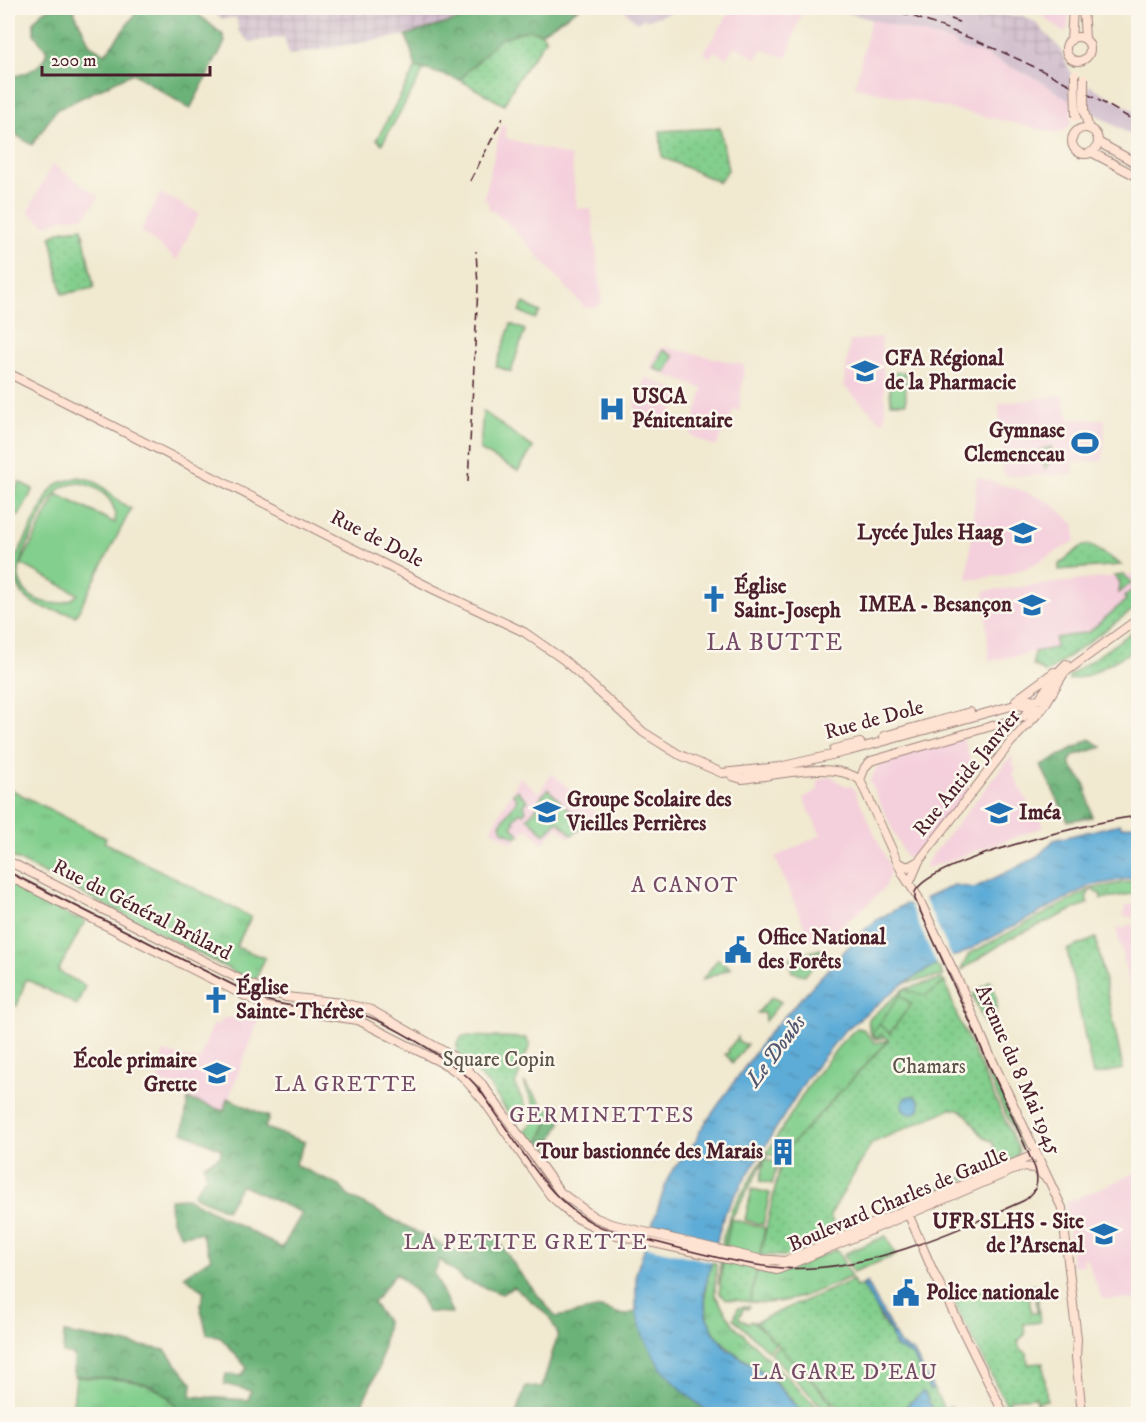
<svg xmlns="http://www.w3.org/2000/svg" width="1146" height="1422" viewBox="0 0 1146 1422" font-family="'IM FELL DW Pica',serif">
	<style>
		.built { fill: #f4cfdc }
		.industrial { fill: url(#industrial-grid) }
		.railway { fill: #d0bdcc }
		.grass { fill: url(#grass-tufts); stroke: #66775c; stroke-width: 1.5 }
		.forest { fill: url(#forest-crowns); stroke: #5a6852; stroke-width: 1.5 }
		.park { fill: url(#park-dots); stroke: #66775c; stroke-width: 1.5; fill-rule: evenodd }
		.pitch { fill: #83cf8d; stroke: #66775c; stroke-width: 1.5; fill-rule: evenodd }
		.water { fill: url(#water-ripples); stroke: #546681; stroke-width: 1.5 }
		.pier { fill: #f1e9d0 }
		.lines { fill: none; stroke-linecap: round; stroke-linejoin: round }
		.secondary-casing { stroke: #9e847e; stroke-width: 10 }
		.secondary { stroke: #fee3d2; stroke-width: 8 }
		.tram { stroke: #4a1f2b; stroke-width: 1.5 }
		.rail { stroke: #4a1f2b; stroke-width: 1.5; stroke-dasharray: 9 4.5; stroke-linecap: butt }
		.secondary-bridge-casing { stroke: #9e847e; stroke-width: 10; stroke-linecap: butt }
		.secondary-bridge { stroke: #fee3d2; stroke-width: 8 }
		.labels { text-anchor: middle; dominant-baseline: central; stroke-width: 5; stroke-linejoin: round; paint-order: stroke }
		.poi-label { font-size: 21px; font-weight: bold; fill: #4a1f2b; stroke: #fbf7ec; text-anchor: start }
		.street-label { font-size: 21px; fill: #4a1f2b; stroke: #fbf7ec }
		.park-label { font-size: 21px; fill: #5b5448; stroke: #fbf7ec }
		.neighbourhood-label { font-size: 22px; letter-spacing: 1.5px; fill: #744b66; stroke: #fbf7ec }
		.water-label { font-size: 22px; font-style: italic; fill: #525770; stroke: #fbf7ec }
		.quarter-label { font-size: 24px; letter-spacing: 1.5px; fill: #744b66; stroke: #fbf7ec }
	</style>
	<defs>
		<pattern id="industrial-grid" width="8" height="8" patternUnits="userSpaceOnUse" patternTransform="scale(1.5)"><rect width="8" height="8" fill="#d0bdcc"/><path d="M0 4h8M4 0v8" fill="none" stroke="#b4a2af"/></pattern>
		<pattern id="grass-tufts" width="24" height="20" patternUnits="userSpaceOnUse" patternTransform="scale(1.5)"><rect width="24" height="20" fill="#83cf8d"/><path d="M3 7l-1-3M5 7V3M7 7l1-3M15 17l-1-3M17 17v-4M19 17l1-3" fill="none" stroke="#73b17a"/></pattern>
		<pattern id="forest-crowns" width="20" height="18" patternUnits="userSpaceOnUse" patternTransform="scale(1.5)"><rect width="20" height="18" fill="#6ab278"/><path d="M2 6a3 3 0 1 1 6 0M12 15a3 3 0 1 1 6 0" fill="none" stroke="#599063"/></pattern>
		<pattern id="park-dots" width="8" height="8" patternUnits="userSpaceOnUse" patternTransform="scale(1.5)"><rect width="8" height="8" fill="#83cf8d"/><path d="M2 2h.1M6 6h.1" fill="none" stroke="#73b17a" stroke-width="1.8" stroke-linecap="round"/></pattern>
		<pattern id="water-ripples" width="26" height="14" patternUnits="userSpaceOnUse" patternTransform="scale(1.5)"><rect width="26" height="14" fill="#5dacd7"/><path d="M2 4q2-2 4 0t4 0M15 11q2-2 4 0t4 0" fill="none" stroke="#4f8baf"/></pattern>
	</defs>
	<rect width="100%" height="100%" fill="#fbf7ec"/>
	<filter id="ink" filterUnits="userSpaceOnUse"><feTurbulence type="fractalNoise" baseFrequency=".0167" numOctaves="2"/><feDisplacementMap in="SourceGraphic" scale="12" xChannelSelector="R" yChannelSelector="G"/><feConvolveMatrix kernelMatrix="1 2 1 2 8 2 1 2 1" color-interpolation-filters="sRGB"/></filter>
	<filter id="wash" filterUnits="userSpaceOnUse"><feTurbulence type="fractalNoise" baseFrequency=".008" numOctaves="4" result="noise"/><feDisplacementMap in="SourceGraphic" scale="24" xChannelSelector="R" yChannelSelector="G"/><feGaussianBlur stdDeviation="1.35" result="paint"/><feColorMatrix in="noise" values="0 0 0 0 0 0 0 0 0 0 0 0 0 0 0 0 0 1.4 0 .05"/><feComposite in="paint" operator="in"/></filter>
	<g filter="url(#wash)">
		<rect width="100%" height="100%" fill="#f1e9d0"/>
		<path class="built" d="M733,8H803L787,58L761,49L757,59L735,46L726,58L715,51L710,57L703,53Z
			M1042,8H1070L1068,27L1064,33L1037,11Z
			M871,18L957,43L956,47L983,54L1040,81L1071,102V124L1063,131L1057,133L855,87Z
			M501,126H505L506,138L571,157L577,209L591,208L602,301L598,306L585,308L507,222L488,208V201L484,199Z
			M52,164L99,197L84,217L64,218L45,225L28,212Z
			M160,193L199,213L177,260L141,231Z
			M881,337L885,403V420L881,422L844,386L850,341Z
			M665,347L744,365L739,411L734,409L716,447L690,435L703,389L650,369L658,350Z
			M646,377L681,393L666,424L649,416L648,412L647,415L636,410L634,404Z
			M1061,395L1070,420L1105,419L1103,461L1073,462V474L1006,476L1003,472L999,404Z
			M977,477L1024,491L1052,504L1075,525V541L1029,567L1004,575L967,580Z
			M1138,574L1136,587L1125,597L1127,600L1089,632L1056,638V648L989,661L984,591Z
			M963,737L974,773L966,781L969,788L917,856L906,858L870,781L879,763Z
			M1011,756L1014,762L1012,765L1016,767L1013,774L1033,813L1037,812L1044,827L927,868V862Z
			M552,773L600,817L569,838L558,827L543,843L528,828L512,843L491,829L520,777L539,793Z
			M831,776L843,785L853,787L889,865L890,872L885,887L869,903L835,931L810,940L775,857L821,835L803,798L818,790V780Z
			M1138,903V918L1123,916L1125,906Z
			M1127,924L1138,927V1015L1135,1010L1116,928H1126Z
			M256,1016L259,1018L224,1111L188,1099L191,1088L158,1082L163,1052L199,1061L213,1024L217,1026L224,1018Z
			M1138,1172V1300L1102,1299L1086,1258L1083,1259L1084,1265L1072,1266L1066,1203Z"/>
		<path class="industrial" d="M213,8H453L475,14L406,35L289,55L284,37L250,42L239,32L236,17L222,19L214,13Z
			M933,8H1003L1009,10L1011,17L1021,15L1035,22L1059,47L1071,73L1018,44Z"/>
		<path class="railway" d="M453,8H501L475,14Z
			M622,8H686L646,20L644,18L638,23Z
			M800,8H933L1018,44L1071,73V102L1039,80L983,54L956,47L957,43L841,11L835,13Z
			M1089,85L1138,113V139L1088,110Z"/>
		<path class="grass" d="M416,67L424,70L382,144L377,139Z
			M1051,447V461L1045,468L1040,450Z
			M1124,575L1132,582L1119,593L1120,582L1114,576Z
			M8,788L106,838L104,842L251,917L236,947L265,958L256,979L250,980L8,855Z
			M1138,880V893L1101,899L1100,894L1091,889L1086,898L1088,903L1009,939L960,971L969,954L1091,889Z
			M8,881L59,907L58,910L76,919L78,917L85,921L58,971L85,986L77,1005L26,979L17,1006L11,1005L8,1034Z
			M821,949L824,954L805,975L792,972L789,958Z
			M718,959L731,968L702,980Z
			M937,964L943,976L904,983Z
			M942,979L944,983L900,1018L889,1036L876,1040C871,1037 867,1025 869,1019L904,989Z
			M990,981C999,996 1000,1015 986,1027L973,995Z
			M772,997L781,1002L765,1021L764,1013H757Z
			M857,1028L863,1029L875,1043L890,1040L788,1148L785,1144L775,1147L778,1157L768,1154L731,1219L718,1285L723,1238L732,1209L811,1082L842,1042Z
			M972,1030L1027,1144L1021,1147L968,1032Z
			M738,1037L739,1043L747,1044L733,1063L725,1054L729,1053L728,1050Z
			M524,1082L544,1107L553,1111L536,1149L524,1131C548,1114 530,1103 524,1082Z
			M998,1162L1000,1165L920,1199V1196L929,1191Z
			M886,1236L896,1255L853,1272L844,1254Z
			M837,1249L851,1277C814,1292 791,1306 750,1302L756,1272L779,1274Z
			M710,1262L716,1263L715,1295L733,1324L824,1414H803C793,1403 782,1385 769,1376C716,1340 695,1332 710,1262Z
			M749,1306L748,1309L744,1308L739,1318L748,1323L752,1320L762,1330L755,1322L787,1333L768,1351L734,1319L738,1308Z
			M779,1345L833,1403L796,1364L833,1404L826,1411L770,1353Z
			M76,1377C115,1380 161,1374 180,1414H72Z"/>
		<path class="forest" d="M54,8L73,9L90,45L105,54L140,8H191L223,35L225,42L190,109L133,73L56,110L32,145L8,130V70L16,76C30,72 43,67 47,51L34,34V21L43,11Z
			M501,8H579L541,33C505,25 483,57 460,80L416,67L406,35Z
			M1090,739L1102,747L1073,756L1070,761L1071,766L1085,784L1092,817L1068,821L1041,766Z
			M227,1098L269,1117L265,1128L305,1142L295,1165L340,1186L348,1196L440,1244L468,1255L456,1235L497,1239L522,1276L556,1317L601,1308L624,1315L636,1312C648,1353 679,1388 711,1414H516L526,1386L542,1387L558,1334L548,1315L514,1287L502,1294L464,1280L440,1260L434,1273L452,1313L427,1312L420,1297L396,1273L373,1303L387,1323L379,1368L357,1414H180C161,1373 114,1380 74,1376V1355L63,1353L64,1333L165,1350L192,1383L191,1396L248,1400L251,1391L224,1384L226,1374L241,1376L247,1368L221,1338L207,1334L200,1306L204,1292L184,1276L211,1258L201,1233L181,1235L171,1219L170,1199L187,1198L282,1248L302,1213L241,1185L226,1210L193,1195L206,1176L204,1165L220,1156L221,1149L183,1132L188,1099L224,1111Z
			M553,1111L563,1118L543,1160L536,1149Z"/>
		<path class="park" d="M527,30L541,33L546,39L517,80L504,105L460,80L500,39Z
			M720,128L728,170L719,182L662,157L660,131Z
			M82,228L94,288L62,294L51,236L64,230Z
			M1090,545L1122,565L1059,570V564L1082,546Z
			M1138,579V606L1046,673L1033,665L1034,652L1056,648L1055,638L1089,632L1126,600L1124,597L1136,587Z
			M1138,628V648L1089,675L1069,680V676Z
			M548,789L584,824L586,826L572,835L558,821L545,834L527,818L540,804V798Z
			M517,790L528,801L524,805L526,811L523,814L520,812L513,820L515,822L512,827L520,835L516,837L503,831L500,824L517,800L513,794Z
			M1096,938L1123,1069L1093,1075L1067,950Z
			M945,982L958,1018L1019,1151L1014,1159L1003,1163L999,1161L993,1142C970,1133 974,1108 950,1109L872,1143L830,1215L837,1234L786,1256L760,1255L782,1158L786,1159L791,1154L788,1148L889,1040L882,1034L877,1038L872,1034L879,1024L890,1033L911,1004L900,995L904,989L925,996Z
			M463,1036L526,1038L530,1045L515,1085L525,1105V1113L516,1125L490,1086L457,1053V1043Z
			M724,1256L758,1264L750,1302L726,1299L719,1293Z
			M853,1280L856,1287L862,1285L866,1288L882,1322L891,1333L894,1345L913,1356L930,1390L933,1388L944,1409L951,1406L956,1414H935L924,1392L896,1414H845L755,1322Z
			M1036,1285L1040,1322L1024,1324L1025,1335L1020,1339L1018,1344L1021,1350L1027,1353L1028,1364L1043,1363L1047,1400L1038,1401L1037,1410L1036,1397L1010,1399V1411L948,1291ZM1029,1290H1035L1037,1313H1031Z"/>
		<path class="pitch" d="M524,303L540,312L535,319L519,311Z
			M511,324L525,330L511,372L496,366Z
			M663,350L674,356L666,373L654,368Z
			M905,372L906,403H891L889,373Z
			M483,411L533,448L518,471L480,450Z
			M79,477C106,482 110,498 131,509L76,616C66,611 59,612 48,609C23,603 11,583 15,559L50,491L59,483ZM80,483C100,487 118,500 115,523L57,494L21,564L78,594C62,612 24,603 19,578C16,563 47,500 59,490C65,485 72,484 80,483Z
			M19,482L33,489L19,516L8,510Z
			M900,995L911,1004L890,1033L879,1024Z
			M765,1159L778,1162L772,1184L760,1181Z
			M752,1189L770,1193L763,1225L745,1220Z
			M731,1219L765,1228L758,1264L724,1256Z"/>
		<path class="water" d="M1120,824L1121,827L1138,824V877L1090,886L959,955L949,957L904,983L843,1032L807,1078L724,1213L704,1292L706,1315L714,1333L727,1349L769,1376L803,1414H711L686,1394L660,1367L643,1336L636,1312V1273L669,1175L696,1141L699,1132L768,1034L862,932L878,919L905,904L911,905L954,885L974,888L1036,858L1054,840Z
			M902 1105a9 9 0 1 1 18 0a9 9 0 1 1-18 0Z
			M867,1282L900,1345L913,1351L933,1388L930,1391L913,1356L895,1347L891,1333L862,1285Z
			M924,1392L935,1414H896L923,1392Z"/>
		<path class="pier" d="M923,896L953,959L938,967L908,901Z
			M647,1227L717,1244L713,1262L642,1246Z"/>
	</g>
	<g filter="url(#ink)">
		<g class="lines">
			<defs>
				<path id="secondary" d="M1083,8L1085,38
					M1066 49a12 12 0 1 1 24 0a12 12 0 1 1-24 0Z
					M1071,40L1073,8
					M1084,111L1089,129
					M1072 141a13 13 0 1 1 26 0a13 13 0 1 1-26 0Z
					M1098,142L1138,164
					M1091,152L1138,177
					M8,373L433,589L524,632L564,660L643,732L678,754L722,773L779,767L849,751L1015,705L1043,708
					M1016,700L1054,672
					M1020,700L1048,699
					M884,736L970,712
					M834,749L860,743
					M732,776L742,779C776,776 832,760 860,780L903,874L918,897L963,991L987,1049L1062,1208L1077,1339L1076,1357L1082,1414
					M860,780L865,767L871,761L1023,717C1040,704 1048,680 1066,664
					M8,861L249,984L286,997L342,1003L371,1010L454,1057L482,1084L560,1192L594,1217L611,1224L759,1259L785,1261L1036,1154
					M898,863L908,867L919,861
					M8,876L267,1007L358,1020L448,1066L462,1076L484,1101L550,1195L574,1217L608,1233L777,1270L1020,1167L1035,1168L1048,1180
					M909,884L919,861L1011,742L1043,708L1064,673L1138,619
					M907,1211L932,1269L1004,1414"/>
			</defs>
			<use href="#secondary" class="secondary-casing"/>
			<use href="#secondary" class="secondary"/>
			<path class="tram" d="M8,872L257,997C290,1010 322,1006 356,1013C384,1019 439,1054 463,1073C477,1084 487,1100 497,1115C528,1159 555,1211 609,1230C662,1243 729,1264 782,1268C862,1274 954,1232 1025,1200C1037,1191 1039,1182 1035,1168L915,899V892C930,860 1100,820 1138,816"/>
			<path class="rail" d="M888,8C977,37 1058,75 1138,123
				M926,8L963,24
				M470,181L503,118
				M468,482L478,287L476,251"/>
			<defs>
				<path id="secondary-bridge" d="M1075,74L1076,117
					M1084,111V78"/>
			</defs>
			<use href="#secondary-bridge" class="secondary-bridge-casing"/>
			<use href="#secondary-bridge" class="secondary-bridge"/>
		</g>
	</g>
	<defs>
		<symbol id="university-bare" viewBox="-9 -9 18 18"><path d="M0-5L7-2L0 1L-7-2ZM-4 1L0 2.5L4 1V4Q0 6-4 4Z" fill="#1f6fb2" stroke="#fbf7ec" stroke-width="2.5" paint-order="stroke"/></symbol>
		<symbol id="hospital-bare" viewBox="-9 -9 18 18"><path d="M-5-5h3v3.5h4V-5h3V5h-3V1.5h-4V5h-3Z" fill="#1f6fb2" stroke="#fbf7ec" stroke-width="2.5" paint-order="stroke"/></symbol>
		<symbol id="stadium-bare" viewBox="-9 -9 18 18"><path d="M0-5a6.5 5 0 1 0 0 10a6.5 5 0 1 0 0-10ZM-3.5-1.8h7v3.6h-7Z" fill="#1f6fb2" stroke="#fbf7ec" stroke-width="2.5" paint-order="stroke"/></symbol>
		<symbol id="school-bare" viewBox="-9 -9 18 18"><path d="M0-5L7-2L0 1L-7-2ZM-4 1L0 2.5L4 1V4Q0 6-4 4Z" fill="#1f6fb2" stroke="#fbf7ec" stroke-width="2.5" paint-order="stroke"/></symbol>
		<symbol id="church-bare" viewBox="-9 -9 18 18"><path d="M-1.2-6h2.4v3.5h3.3v2.4h-3.3V6h-2.4V-.1h-3.3v-2.4h3.3Z" fill="#1f6fb2" stroke="#fbf7ec" stroke-width="2.5" paint-order="stroke"/></symbol>
		<symbol id="civic-bare" viewBox="-9 -9 18 18"><path d="M-.6-6.5H3V-4.5H.6V-3L4-1V1h2V6H-6V1h2V-1L-.6-3ZM-1.2 2.5V6h2.4V2.5Z" fill="#1f6fb2" stroke="#fbf7ec" stroke-width="2.5" paint-order="stroke"/></symbol>
		<symbol id="building-bare" viewBox="-9 -9 18 18"><path d="M-4-6H4V6H1V3H-1V6H-4ZM-2.5-4.3h1.7v1.8h-1.7ZM.8-4.3h1.7v1.8H.8ZM-2.5-1h1.7V.8h-1.7ZM.8-1h1.7V.8H.8Z" fill="#1f6fb2" stroke="#fbf7ec" stroke-width="2.5" paint-order="stroke"/></symbol>
	</defs>
	<g fill-rule="evenodd">
		<use href="#university-bare" x="846" y="352" width="38" height="38"/>
		<use href="#hospital-bare" x="593" y="390" width="38" height="38"/>
		<use href="#stadium-bare" x="1066" y="424" width="38" height="38"/>
		<use href="#school-bare" x="1004" y="514" width="38" height="38"/>
		<use href="#church-bare" x="695" y="580" width="38" height="38"/>
		<use href="#university-bare" x="1013" y="586" width="38" height="38"/>
		<use href="#school-bare" x="528" y="793" width="38" height="38"/>
		<use href="#university-bare" x="980" y="794" width="38" height="38"/>
		<use href="#civic-bare" x="719" y="931" width="38" height="38"/>
		<use href="#church-bare" x="197" y="981" width="38" height="38"/>
		<use href="#school-bare" x="198" y="1054" width="38" height="38"/>
		<use href="#building-bare" x="764" y="1133" width="38" height="38"/>
		<use href="#university-bare" x="1085" y="1215" width="38" height="38"/>
		<use href="#civic-bare" x="887" y="1274" width="38" height="38"/>
	</g>
	<g class="labels">
		<g class="poi-label">
			<text x="885" y="359">CFA Régional<tspan x="885" dy="24">de la Pharmacie</tspan></text>
			<text x="632" y="397">USCA<tspan x="632" dy="24">Pénitentaire</tspan></text>
			<text x="1065" y="431" text-anchor="end">Gymnase<tspan x="1065" dy="24">Clemenceau</tspan></text>
			<text x="1003" y="533" text-anchor="end">Lycée Jules Haag</text>
			<text x="734" y="587">Église<tspan x="734" dy="24">Saint-Joseph</tspan></text>
			<text x="1012" y="605" text-anchor="end">IMEA - Besançon</text>
			<text x="567" y="800">Groupe Scolaire des<tspan x="567" dy="24">Vieilles Perrières</tspan></text>
			<text x="1019" y="813">Iméa</text>
			<text x="758" y="938">Office National<tspan x="758" dy="24">des Forêts</tspan></text>
			<text x="236" y="988">Église<tspan x="236" dy="24">Sainte-Thérèse</tspan></text>
			<text x="197" y="1061" text-anchor="end">École primaire<tspan x="197" dy="24">Grette</tspan></text>
			<text x="763" y="1152" text-anchor="end">Tour bastionnée des Marais</text>
			<text x="1084" y="1222" text-anchor="end">UFR SLHS - Site<tspan x="1084" dy="24">de l'Arsenal</tspan></text>
			<text x="926" y="1293">Police nationale</text>
		</g>
		<g class="street-label">
			<text transform="translate(377 539) rotate(27)">Rue de Dole</text>
			<text transform="translate(874 720) rotate(-15)">Rue de Dole</text>
			<text transform="translate(967 773) rotate(-51)">Rue Antide Janvier</text>
			<text transform="translate(142 910) rotate(27)">Rue du Général Brûlard</text>
			<text transform="translate(1018 1070) rotate(66)">Avenue du 8 Mai 1945</text>
			<text transform="translate(898 1200) rotate(-23)">Boulevard Charles de Gaulle</text>
		</g>
		<g class="park-label">
			<text x="499" y="1060">Square Copin</text>
			<text x="929" y="1067">Chamars</text>
		</g>
		<g class="neighbourhood-label">
			<text x="685" y="885">A CANOT</text>
			<text x="346" y="1084">LA GRETTE</text>
			<text x="602" y="1115">GERMINETTES</text>
			<text x="526" y="1242">LA PETITE GRETTE</text>
			<text x="845" y="1372">LA GARE D'EAU</text>
		</g>
		<g class="water-label">
			<text transform="translate(776 1051) rotate(-53)">Le Doubs</text>
		</g>
		<g class="quarter-label">
			<text x="775" y="643">LA BUTTE</text>
		</g>
	</g>
	<rect width="1146" height="1422" fill="none" stroke="#fbf7ec" stroke-width="30"/>
	<path d="M42 66v9h168v-9" fill="none" stroke="#4a1f2b" stroke-width="3"/>
	<text x="51" y="66" font-size="18" fill="#4a1f2b" stroke="#fbf7ec" stroke-width="4.5" paint-order="stroke">200 m</text>
</svg>
